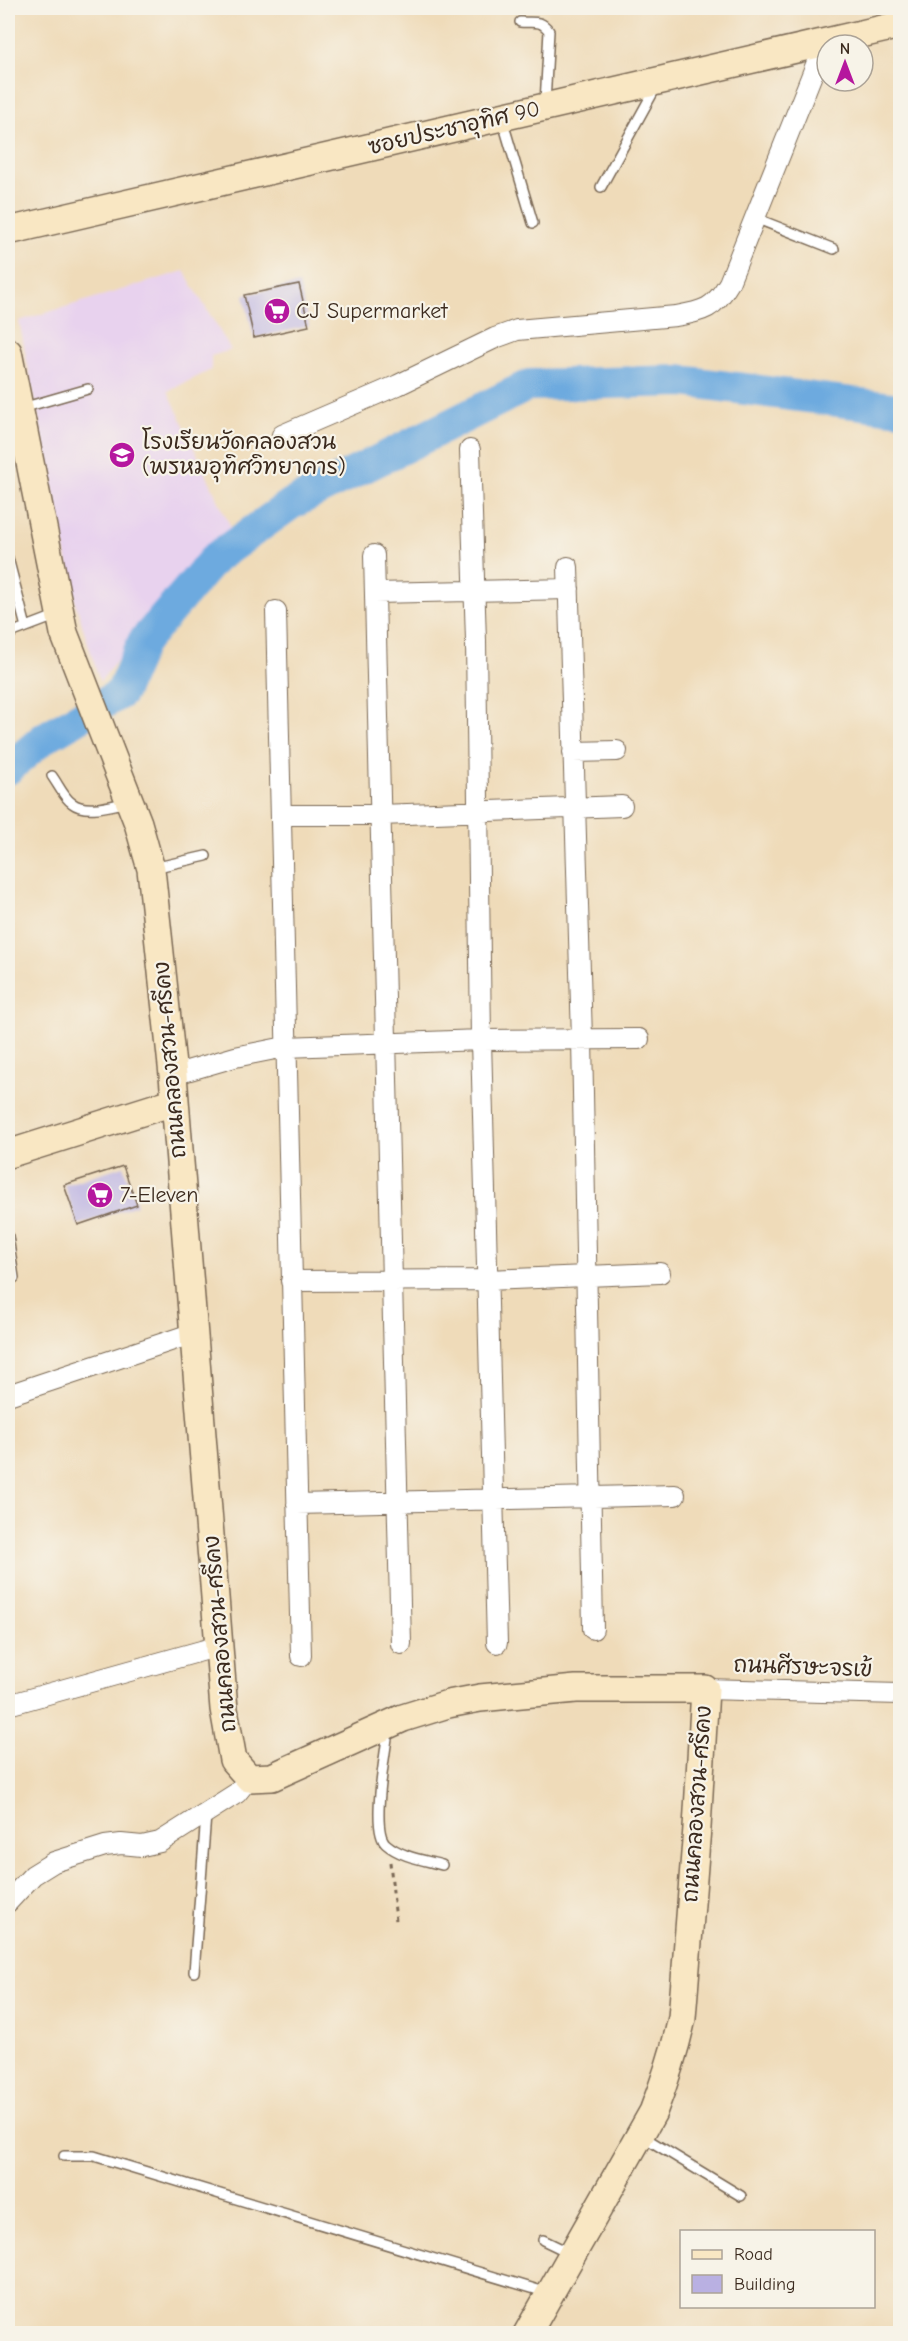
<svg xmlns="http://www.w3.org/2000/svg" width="908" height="2341" viewBox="0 0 908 2341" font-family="'Comic Neue','Playpen Sans Thai',sans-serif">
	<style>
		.built { fill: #e8d2ee }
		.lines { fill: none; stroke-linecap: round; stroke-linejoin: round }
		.river { stroke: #6daadf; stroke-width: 32 }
		.building { fill: #b9b0e2 }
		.lane-casing { stroke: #7a6854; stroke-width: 12 }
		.street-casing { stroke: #7a6854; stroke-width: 22 }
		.secondary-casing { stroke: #7a6854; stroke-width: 30 }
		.path { stroke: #7a6854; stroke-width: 3; stroke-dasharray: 4.5 4.5; stroke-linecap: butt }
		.lane { stroke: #fff; stroke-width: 9 }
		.street { stroke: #fff; stroke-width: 20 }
		.secondary { stroke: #f9e7c3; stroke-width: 27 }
		.labels { text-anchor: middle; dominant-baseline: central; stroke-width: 4.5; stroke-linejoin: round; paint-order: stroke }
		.street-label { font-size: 22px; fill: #3b2a1e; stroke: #f7f3e8 }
		.poi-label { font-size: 22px; fill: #3b2a1e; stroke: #f7f3e8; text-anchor: start }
	</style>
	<rect width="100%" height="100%" fill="#f7f3e8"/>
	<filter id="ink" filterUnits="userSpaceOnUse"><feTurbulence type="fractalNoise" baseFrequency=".0167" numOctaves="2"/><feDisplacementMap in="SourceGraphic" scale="12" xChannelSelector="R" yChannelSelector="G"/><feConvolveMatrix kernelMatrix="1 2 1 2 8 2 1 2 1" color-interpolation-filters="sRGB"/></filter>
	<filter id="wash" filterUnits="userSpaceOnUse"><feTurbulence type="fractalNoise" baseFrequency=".008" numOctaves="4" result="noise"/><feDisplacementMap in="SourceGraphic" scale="24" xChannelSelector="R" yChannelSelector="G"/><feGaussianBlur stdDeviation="1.35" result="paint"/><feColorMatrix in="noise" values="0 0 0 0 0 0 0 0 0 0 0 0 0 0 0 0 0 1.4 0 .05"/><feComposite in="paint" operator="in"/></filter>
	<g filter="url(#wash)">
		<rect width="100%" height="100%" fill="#efdbb9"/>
		<path class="built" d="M184,271L231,350L211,356V370L168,391L233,532L219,551L150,613L133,640L100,682L76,605L19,321Z"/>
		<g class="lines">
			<path class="river" d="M8,769L44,738L121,693L143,642L215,558L291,504L529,385L682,381L900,409"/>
		</g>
		<g id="blocks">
			<path class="building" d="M299,284L309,326L254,338L244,295Z
				M123,1166L137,1205L78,1225L64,1185Z"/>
		</g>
	</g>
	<g filter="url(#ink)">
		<use href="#blocks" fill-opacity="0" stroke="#7a6854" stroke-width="1.5"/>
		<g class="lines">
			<defs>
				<path id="lane" d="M520,22C533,23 541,19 549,31L545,103
					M502,119L533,223
					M601,187L656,87
					M755,218L834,249
					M22,408L88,389
					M8,558L26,627
					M8,634L58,615
					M52,776C58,784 64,798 72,803C86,814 112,805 128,802
					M153,868L206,856
					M8,1236L14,1278
					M388,1730C386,1752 370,1830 386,1844C401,1857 424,1860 442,1865
					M194,1972L206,1815
					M642,2136L741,2196
					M64,2156H94L548,2293
					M543,2240L570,2253"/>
				<path id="street" d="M282,435L398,385L495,338L517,330L676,316C704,311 714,309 729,283L825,42
					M470,450L476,641L481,1040L497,1643
					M374,555L401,1644
					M568,567L582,1039L593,1629
					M375,593L569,589
					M276,611L301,1656
					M573,752L617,751
					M281,815H380L622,806
					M173,1075L235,1057L285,1047L481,1040L639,1039
					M291,1281L487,1280L660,1273
					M8,1395L194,1333
					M297,1504L675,1495
					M705,1689L900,1694
					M8,1705L219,1646
					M8,1902L33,1875L54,1862L105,1846L121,1844L142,1846L160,1842L237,1793L249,1778"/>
				<path id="secondary" d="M8,231L900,25
					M8,352L64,633L138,823L151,869L173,1075L224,1709L233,1760L249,1778L272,1777L403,1718L448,1704L480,1698L576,1689H705L697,1828L682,2018C675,2050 665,2081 653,2112L527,2334
					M8,1154L173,1102"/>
			</defs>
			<use href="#lane" class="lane-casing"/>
			<use href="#street" class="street-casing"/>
			<use href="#secondary" class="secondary-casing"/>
			<path class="path" d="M390,1862L396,1921"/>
			<use href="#lane" class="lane"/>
			<use href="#street" class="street"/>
			<use href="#secondary" class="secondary"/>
		</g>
	</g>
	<defs>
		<symbol id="supermarket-disc" viewBox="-11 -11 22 22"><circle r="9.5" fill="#b5179e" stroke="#f7f3e8"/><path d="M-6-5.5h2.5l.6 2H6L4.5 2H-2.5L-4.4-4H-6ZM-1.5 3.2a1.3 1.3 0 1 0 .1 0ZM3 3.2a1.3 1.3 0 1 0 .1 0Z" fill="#fff"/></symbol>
		<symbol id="school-disc" viewBox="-11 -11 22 22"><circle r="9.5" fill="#b5179e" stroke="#f7f3e8"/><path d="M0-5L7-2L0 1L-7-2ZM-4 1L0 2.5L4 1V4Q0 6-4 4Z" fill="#fff"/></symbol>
	</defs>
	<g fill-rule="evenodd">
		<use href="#supermarket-disc" x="262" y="296" width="30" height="30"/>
		<use href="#school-disc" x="107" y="440" width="30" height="30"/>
		<use href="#supermarket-disc" x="85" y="1180" width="30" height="30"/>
	</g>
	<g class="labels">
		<g class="street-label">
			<text transform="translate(454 128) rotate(-13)">ซอยประชาอุทิศ 90</text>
			<text transform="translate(170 1060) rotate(-95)">ถนนคลองสวน-ศรีคง</text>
			<text transform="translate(220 1634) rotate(-95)">ถนนคลองสวน-ศรีคง</text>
			<text transform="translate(803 1667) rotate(2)">ถนนศีรษะจรเข้</text>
			<text transform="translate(697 1804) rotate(-86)">ถนนคลองสวน-ศรีคง</text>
		</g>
		<g class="poi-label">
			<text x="296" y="311">CJ Supermarket</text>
			<text x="142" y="442">โรงเรียนวัดคลองสวน<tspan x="142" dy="25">(พรหมอุทิศวิทยาคาร)</tspan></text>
			<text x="120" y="1195">7-Eleven</text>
		</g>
	</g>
	<rect width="908" height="2341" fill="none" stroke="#f7f3e8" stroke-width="30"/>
	<rect x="680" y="2230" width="195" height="78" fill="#f7f3e8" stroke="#aca397" stroke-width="1.5"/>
	<rect x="692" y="2250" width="30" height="9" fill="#f9e7c3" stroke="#aca397" stroke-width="1.5"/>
	<text x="734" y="2260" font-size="18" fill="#3b2a1e">Road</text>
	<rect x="692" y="2275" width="30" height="18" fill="#b9b0e2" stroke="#aca397" stroke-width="1.5"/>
	<text x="734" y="2290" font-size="18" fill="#3b2a1e">Building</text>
	<g transform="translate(845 63)"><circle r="28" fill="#f7f3e8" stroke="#aca397" stroke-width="1.5"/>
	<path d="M0-4.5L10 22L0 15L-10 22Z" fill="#b5179e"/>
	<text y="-9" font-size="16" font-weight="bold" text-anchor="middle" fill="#3b2a1e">N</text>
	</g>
</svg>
